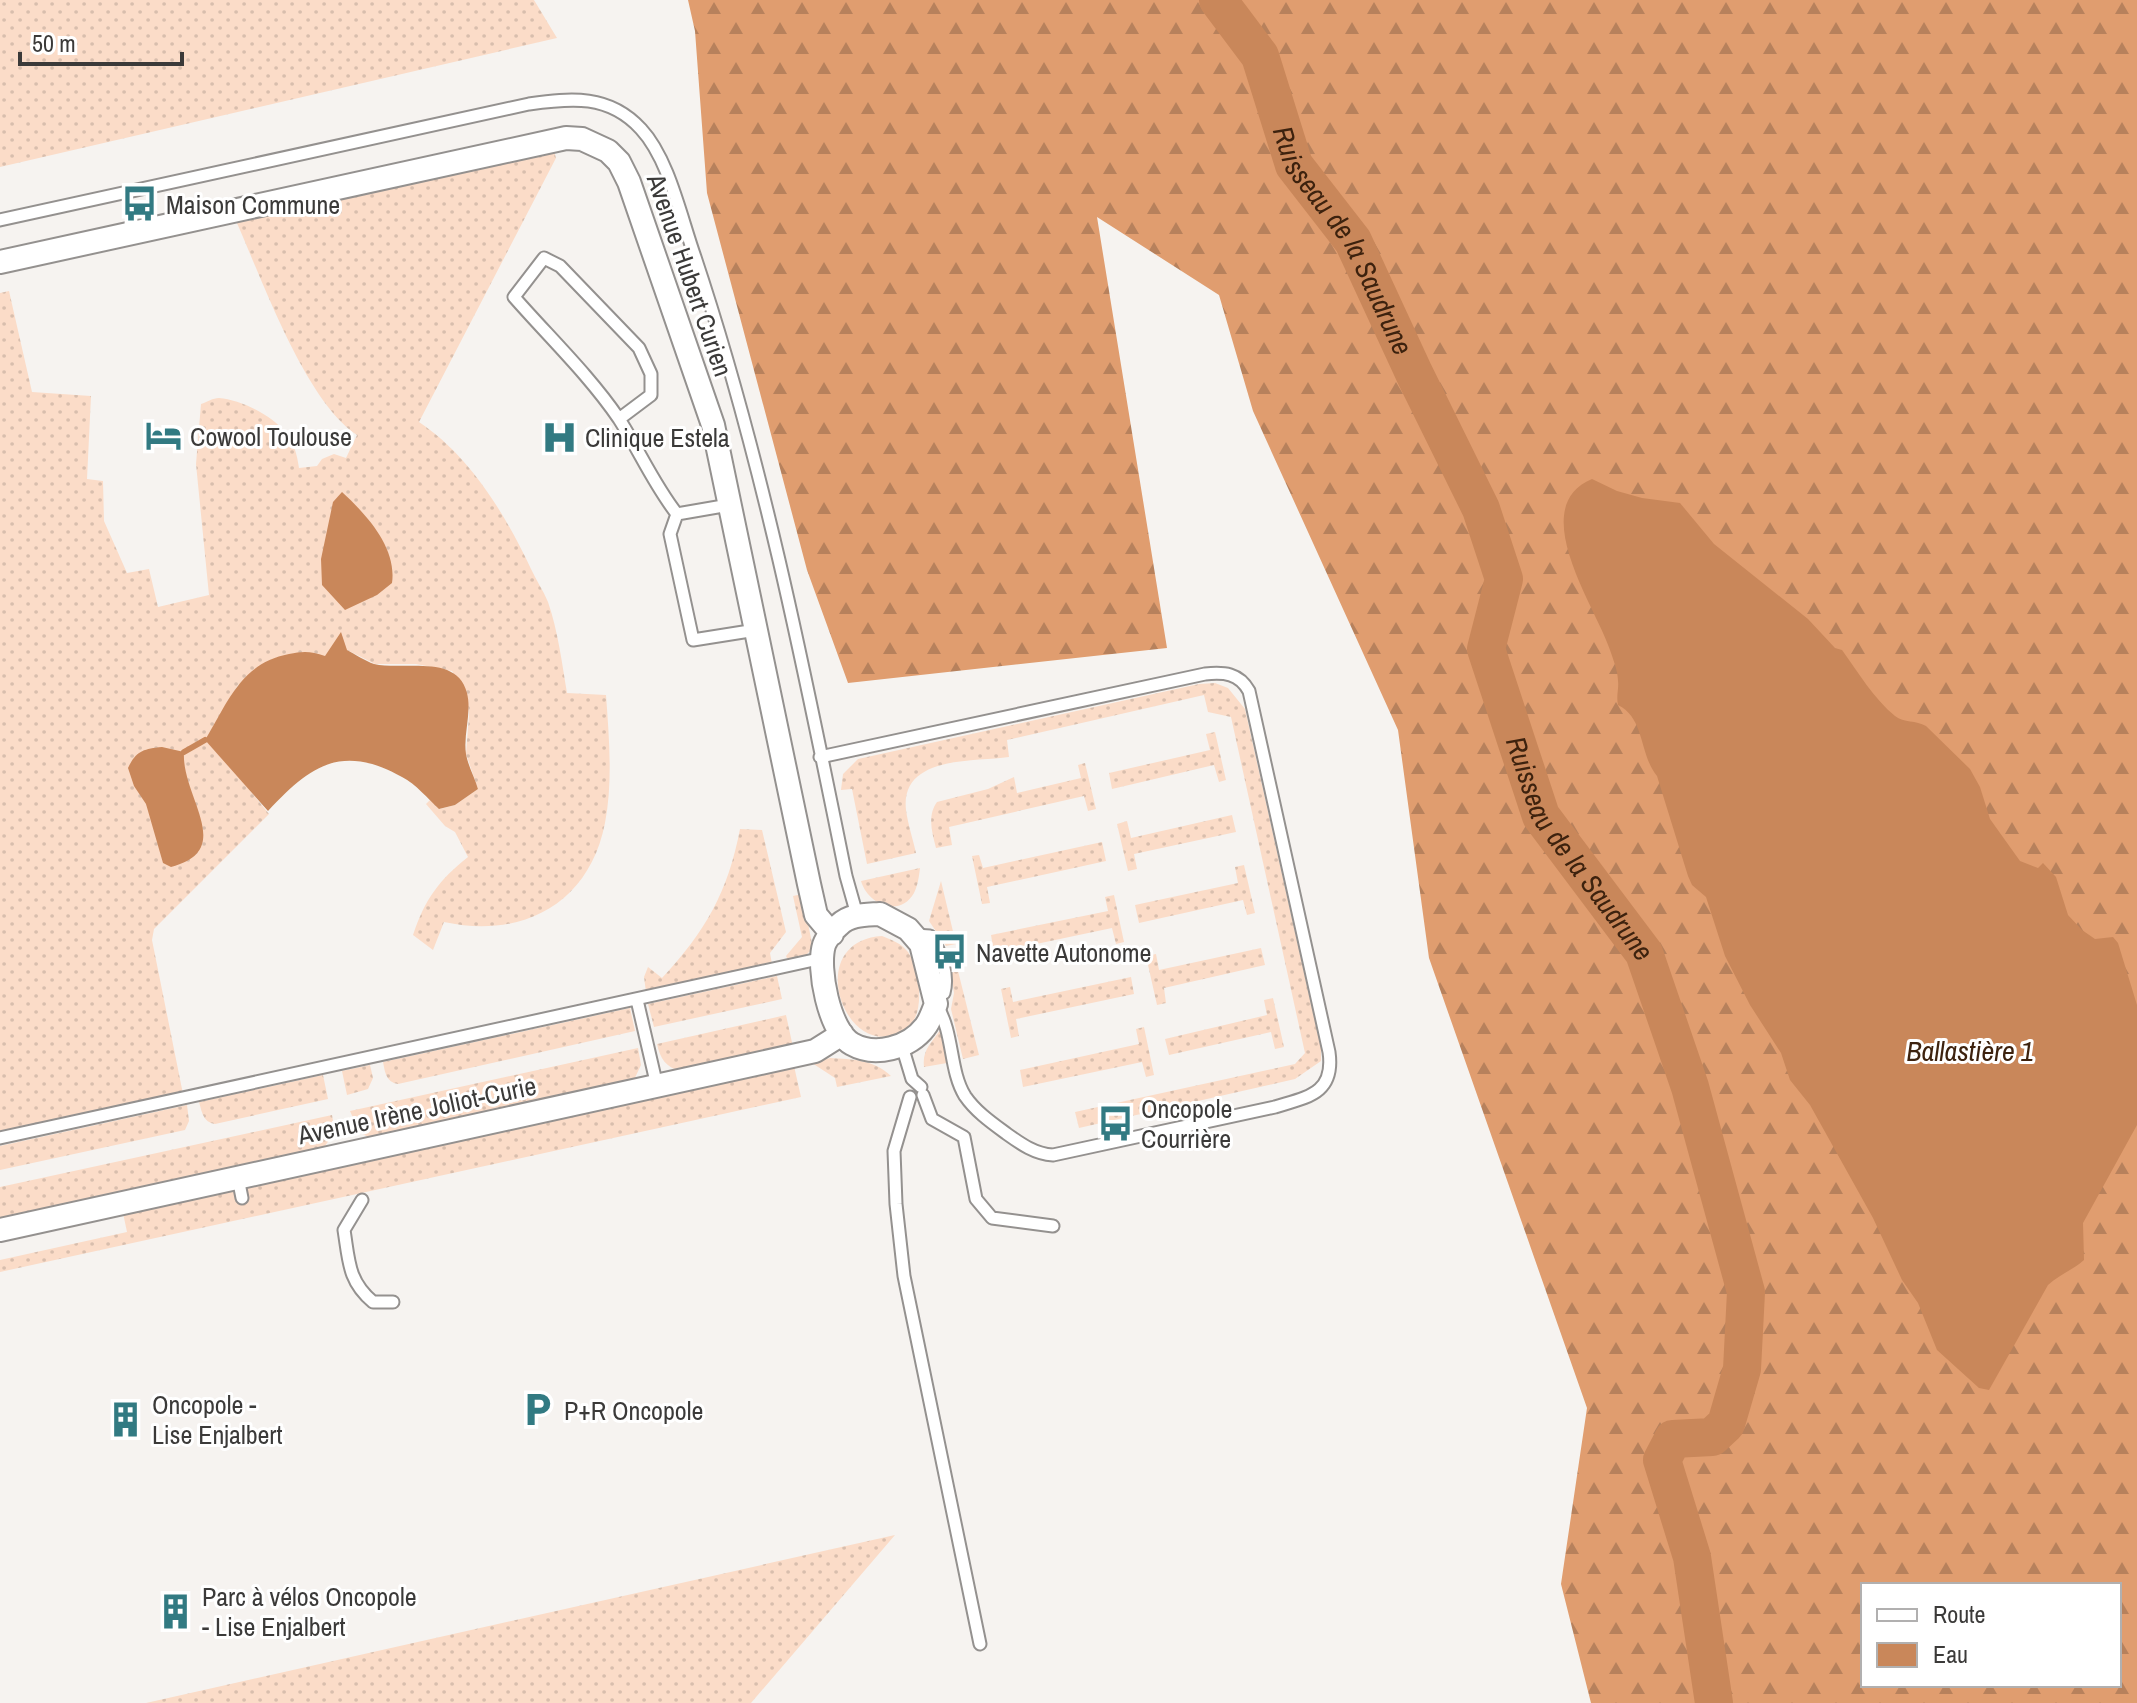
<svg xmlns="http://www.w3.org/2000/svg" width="2137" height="1703" viewBox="0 0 2137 1703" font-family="'Archivo Narrow',sans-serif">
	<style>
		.grass { fill: url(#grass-dots) }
		.forest { fill: url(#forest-firs); fill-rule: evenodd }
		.water { fill: #c9875a }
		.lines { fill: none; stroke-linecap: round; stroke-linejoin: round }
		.stream { stroke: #c9875a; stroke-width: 6 }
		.river { stroke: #c9875a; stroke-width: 38 }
		.service-casing { stroke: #94918f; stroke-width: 15 }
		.minor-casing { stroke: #94918f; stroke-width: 26 }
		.service { stroke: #fff; stroke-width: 11 }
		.minor { stroke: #fff; stroke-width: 22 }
		.labels { text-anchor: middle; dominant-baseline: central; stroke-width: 6; stroke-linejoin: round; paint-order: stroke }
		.poi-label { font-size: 26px; fill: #3b3a39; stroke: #fff; text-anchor: start }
		.street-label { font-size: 26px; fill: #3b3a39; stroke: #fff }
		.water-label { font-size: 28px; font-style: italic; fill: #3d220e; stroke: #fff }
	</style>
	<defs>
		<pattern id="grass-dots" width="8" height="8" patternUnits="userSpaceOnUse" patternTransform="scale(2)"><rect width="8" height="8" fill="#fbdcc8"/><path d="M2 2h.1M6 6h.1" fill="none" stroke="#d8bead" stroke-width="1.8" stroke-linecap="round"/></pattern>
		<pattern id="forest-firs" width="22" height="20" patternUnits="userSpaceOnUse" patternTransform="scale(2)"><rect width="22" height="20" fill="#e09d6f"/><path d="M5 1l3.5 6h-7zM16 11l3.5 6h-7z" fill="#b7815c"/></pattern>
	</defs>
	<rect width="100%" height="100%" fill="#f6f3f0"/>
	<path class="grass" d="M0,0H534L557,38L0,167Z
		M554,151L556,158L419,422C470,456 505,514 531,569C536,580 543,590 548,602C558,631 562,663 567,693L606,695C609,737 613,781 605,823C589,905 521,939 444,922L433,950L413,935C425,899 439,880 468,857L455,832L445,826L426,804L430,800L440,809L455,805L478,789L466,754L469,715L467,694L452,671L416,664H375L347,650L238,685L205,740L231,767L269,814L154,929L152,940L183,1094L0,1133V293L9,291L32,392L91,396L87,479L103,481L104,521L127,573L149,569L158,607L209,595L196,464L201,404C207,402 213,398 219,398C241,400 272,415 286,433C294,443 297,454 299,468L317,466L322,459L334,454L346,458L357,435C305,401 262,279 236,221Z
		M1215,683L1228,688L1245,709L1321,1048V1061L1295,1079L1079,1128L1075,1112L1295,1064L1305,1053L1231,717L1208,712L1204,695L1007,740L1009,757C975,762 900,755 906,810C908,825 913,839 916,853L867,864L852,789L841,790L843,774L858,759L1199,684Z
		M1215,732L1226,780L1219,782L1214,765L1112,789L1109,773L1210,750L1206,734Z
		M1085,763L1096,809L1088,811L1084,796L949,827L952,845L936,848C932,832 927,816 937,802L988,789L1014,777L1017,793L1081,778L1078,765Z
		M1232,815L1236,832L1134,854L1137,869L1128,871L1117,824L1127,821L1131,838Z
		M740,829L762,830L786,932L770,953L772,964L646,992L644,977L648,967L662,978C705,932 728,892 740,829Z
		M1102,842L1106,861L987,887L990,903L982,904L972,856L979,855L983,868Z
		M1244,865L1255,913L1247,915L1243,900L1139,923L1135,905L1238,883L1235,867Z
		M920,868C919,876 918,885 914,893C900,918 868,905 861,881Z
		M941,881L956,944L946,946L929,921Z
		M802,894L813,948L806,955L788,960L786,956L802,937L793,896Z
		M1114,895L1124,942L1116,944L1112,928L994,953L991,935L1108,911L1105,897Z
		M882,936C892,940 901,943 908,952C919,967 923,1001 915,1018C912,1024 904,1031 897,1034C842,1056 804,941 882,936Z
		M1261,948L1265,965L1164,988L1166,1003L1157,1005L1146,956L1156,954L1159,970Z
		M958,971L979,1055L963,1059L951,1009L954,993L951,973Z
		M777,976L782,999L654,1027L648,1004Z
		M1131,977L1134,994L1016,1019L1019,1036L1011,1038L1001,989L1010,987L1013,1002Z
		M1273,998L1284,1047L1275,1049L1271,1032L1169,1055L1165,1039L1267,1015L1264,1000Z
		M630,1008L635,1031L398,1084C386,1082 385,1072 383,1062Z
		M786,1015L793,1047L681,1071C666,1068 660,1058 657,1044Z
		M1144,1027L1154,1075L1146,1077L1142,1062L1023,1087L1020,1070L1139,1044L1136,1029Z
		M940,1030L947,1063L924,1067C922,1050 931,1044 940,1030Z
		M638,1048L641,1065L633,1082L372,1139L359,1132L350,1111Z
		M830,1058C852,1059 875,1060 891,1076L837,1087L835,1078L812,1063Z
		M370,1065L373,1078L368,1089L347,1095L342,1071Z
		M794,1066L801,1097L0,1272V1260L127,1232L123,1213Z
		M323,1075L328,1099L215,1124C203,1122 202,1112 199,1102Z
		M187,1105L189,1121L185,1130L0,1170V1146Z
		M332,1115L335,1132L322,1150L0,1220V1187Z
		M895,1535L751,1703H146Z"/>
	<path class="forest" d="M688,0H2137V1703H1591L1561,1584L1587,1408L1429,958L1398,730L1253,411L1219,295L1097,217L1167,648L848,683L807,570L707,193L695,31ZM1863,1585H2119V1685H1863Z"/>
	<path class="water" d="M1592,479L1617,491L1642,498L1680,503L1714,544L1808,619L1835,648L1842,650C1858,672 1874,699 1895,716C1904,723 1916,720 1926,726L1970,769L1980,787L1990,819L2020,861L2038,868L2043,863L2056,877L2068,915L2082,930L2095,939L2113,937L2118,943L2137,1005V1125L2083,1223L2084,1260C2073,1270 2060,1274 2048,1285L1989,1390L1979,1388L1937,1350L1918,1303L1902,1280L1873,1218L1810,1105L1790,1080L1781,1053L1750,1005L1725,956L1706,897L1692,885L1688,876L1657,776C1639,754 1645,718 1618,705C1616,696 1619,689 1618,681C1618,671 1613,659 1610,650C1596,607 1525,507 1592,479Z
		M342,492C367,515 397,548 392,583L377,595L345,610L322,585L321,559L333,502Z
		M341,632L347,650C355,654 365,661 374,664C403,671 457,653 467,693C472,713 463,734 466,754C468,766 475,778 478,789L455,805L439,809C428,799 416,784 402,777C341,743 310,766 268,811L205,740C228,702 241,663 289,654C303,651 311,651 325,656Z
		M162,747L184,752C181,797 237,850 171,867L163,863L146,804L134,786L128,768C136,751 143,749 162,747Z"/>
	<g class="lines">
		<path class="stream" d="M184,752L205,740"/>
		<path class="river" id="s1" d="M1218,0L1260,56L1294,165L1353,241L1414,373L1481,509L1504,579L1486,649L1541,816L1644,953L1690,1087L1746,1292L1742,1369L1726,1424L1712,1437L1673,1439L1662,1460L1692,1557L1714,1703"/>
		<defs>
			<path id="service" d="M0,220L529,104C571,98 609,94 641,129C669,159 681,218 695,257C762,458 804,668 846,876L857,915
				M619,419L651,395V374L639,348L560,266L544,258L514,297C549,337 589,375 619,419C639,450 654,485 677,514L729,505
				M677,514L670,534L693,640L756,630
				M820,757L1205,674C1224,672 1239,673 1249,691L1329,1052C1335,1094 1307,1097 1275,1107L1053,1155C1035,1154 1021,1144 1007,1134C992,1123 976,1112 965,1096C949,1070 954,1033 937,1006
				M915,935L930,936C941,951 949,975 944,993L935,997
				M637,1000L657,1086
				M902,1046L912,1079L921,1087
				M923,1095L932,1119L964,1137L976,1199L992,1218L1053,1226
				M910,1097L894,1151L896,1204L904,1276L980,1644
				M0,1138L823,958
				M238,1178L242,1198
				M362,1200L344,1230C349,1261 348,1281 373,1302H393"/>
			<path id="minor" d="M0,262L566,138L582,139L608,151L619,162L629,182L713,425L809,884L816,915L832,934
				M880,914L908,929L921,944L936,1004C933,1011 930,1021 925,1027C909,1048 875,1057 852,1044C829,1031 817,968 824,945C826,939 834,929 839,925C850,914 866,915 880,914Z
				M0,1230L815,1051L842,1034"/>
		</defs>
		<use href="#service" class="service-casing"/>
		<use href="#minor" class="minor-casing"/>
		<use href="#service" class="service"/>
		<use href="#minor" class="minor"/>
	</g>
	<defs>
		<symbol id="bus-bare" viewBox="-9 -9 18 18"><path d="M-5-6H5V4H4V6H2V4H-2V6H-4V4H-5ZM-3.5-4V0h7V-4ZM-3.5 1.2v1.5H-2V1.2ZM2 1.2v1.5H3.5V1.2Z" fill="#327a82" stroke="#fff" stroke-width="2.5" paint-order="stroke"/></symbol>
		<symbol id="hotel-bare" viewBox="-9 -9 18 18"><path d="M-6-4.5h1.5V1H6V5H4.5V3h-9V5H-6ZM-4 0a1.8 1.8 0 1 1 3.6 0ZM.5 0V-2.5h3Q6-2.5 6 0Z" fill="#327a82" stroke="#fff" stroke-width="2.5" paint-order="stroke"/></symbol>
		<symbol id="hospital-bare" viewBox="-9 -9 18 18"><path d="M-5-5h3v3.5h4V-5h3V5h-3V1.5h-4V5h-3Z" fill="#327a82" stroke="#fff" stroke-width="2.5" paint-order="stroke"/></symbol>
		<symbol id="parking-bare" viewBox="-9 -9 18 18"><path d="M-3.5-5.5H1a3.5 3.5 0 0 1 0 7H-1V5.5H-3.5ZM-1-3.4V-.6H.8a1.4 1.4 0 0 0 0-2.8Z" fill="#327a82" stroke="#fff" stroke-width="2.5" paint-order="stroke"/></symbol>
		<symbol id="building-bare" viewBox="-9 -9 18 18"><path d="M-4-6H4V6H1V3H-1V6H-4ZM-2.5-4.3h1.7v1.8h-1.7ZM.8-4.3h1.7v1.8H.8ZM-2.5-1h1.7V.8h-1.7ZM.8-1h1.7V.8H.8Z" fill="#327a82" stroke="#fff" stroke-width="2.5" paint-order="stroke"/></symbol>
	</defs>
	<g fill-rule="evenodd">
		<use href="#bus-bare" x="114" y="178" width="51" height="51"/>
		<use href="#hotel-bare" x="138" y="410" width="51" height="51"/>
		<use href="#hospital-bare" x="534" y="412" width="51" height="51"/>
		<use href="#bus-bare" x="924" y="926" width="51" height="51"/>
		<use href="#bus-bare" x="1090" y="1098" width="51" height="51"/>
		<use href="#parking-bare" x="512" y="1384" width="51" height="51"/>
		<use href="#building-bare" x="100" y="1394" width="51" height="51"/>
		<use href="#building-bare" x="150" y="1586" width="51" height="51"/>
	</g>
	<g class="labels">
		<g class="poi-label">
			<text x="166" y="204">Maison Commune</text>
			<text x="190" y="436">Cowool Toulouse</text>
			<text x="585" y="437">Clinique Estela</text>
			<text x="976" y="952">Navette Autonome</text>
			<text x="1141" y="1108">Oncopole<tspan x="1141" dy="30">Courrière</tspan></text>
			<text x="152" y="1404">Oncopole -<tspan x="152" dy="30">Lise Enjalbert</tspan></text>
			<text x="564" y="1410">P+R Oncopole</text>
			<text x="202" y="1596">Parc à vélos Oncopole<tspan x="202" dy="30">- Lise Enjalbert</tspan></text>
		</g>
		<g class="street-label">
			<text transform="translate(690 275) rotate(71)">Avenue Hubert Curien</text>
			<text transform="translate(417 1110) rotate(-12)">Avenue Irène Joliot-Curie</text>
		</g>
		<g class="water-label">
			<text stroke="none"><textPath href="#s1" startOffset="274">Ruisseau de la Saudrune</textPath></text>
			<text stroke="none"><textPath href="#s1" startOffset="946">Ruisseau de la Saudrune</textPath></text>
			<text x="1970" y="1051">Ballastière 1</text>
		</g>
	</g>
	<rect x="1861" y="1583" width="260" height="104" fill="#ffffff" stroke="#b1b0b0" stroke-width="2"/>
	<rect x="1877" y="1609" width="40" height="12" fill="#ffffff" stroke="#b1b0b0" stroke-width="2"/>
	<text x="1933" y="1623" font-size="24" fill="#3b3a39">Route</text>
	<rect x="1877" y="1643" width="40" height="24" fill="#c9875a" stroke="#b1b0b0" stroke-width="2"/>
	<text x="1933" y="1663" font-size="24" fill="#3b3a39">Eau</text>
	<path d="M20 52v12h162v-12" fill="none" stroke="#3b3a39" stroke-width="4"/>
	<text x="32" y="52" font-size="24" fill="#3b3a39" stroke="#ffffff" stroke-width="6" paint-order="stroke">50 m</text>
</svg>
